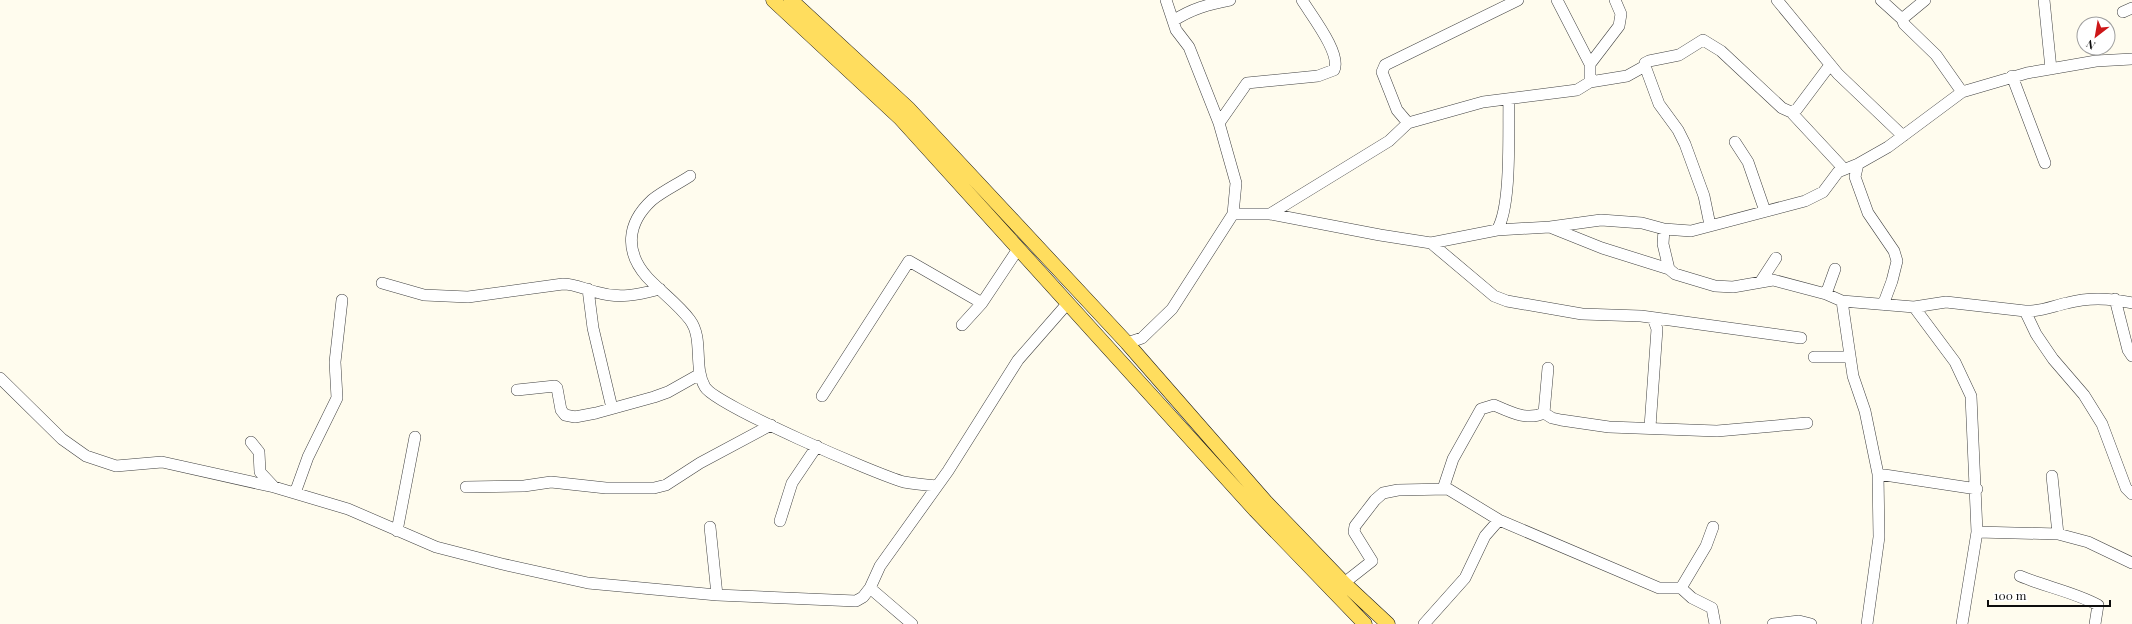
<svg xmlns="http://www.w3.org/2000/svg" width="2132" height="624" viewBox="0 0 2132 624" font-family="'Playfair Display',serif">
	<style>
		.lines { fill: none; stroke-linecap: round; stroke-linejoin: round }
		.minor-casing { stroke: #414141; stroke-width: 12 }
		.major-casing { stroke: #1f1f1f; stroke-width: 15 }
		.minor { stroke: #fff; stroke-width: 11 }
		.major { stroke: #ffdd5e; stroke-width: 14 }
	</style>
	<rect width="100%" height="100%" fill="#fffcee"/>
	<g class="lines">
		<defs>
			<path id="minor" d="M1166,0L1176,30L1189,47L1219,123L1236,183L1233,214
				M1557,0L1590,64V82
				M1777,0L1838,74L1903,136
				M1881,0L1902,19L1904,24L1936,55L1962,92
				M2044,0L2051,69
				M2123,12L2132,8
				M1902,19L1925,0
				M1173,21C1191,9 1209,4 1230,0
				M1590,64L1619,26L1621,14L1615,0
				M2012,76L2045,163
				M1791,112L1797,109L1830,65
				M1219,123L1247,83L1318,76L1334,70C1342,54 1311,15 1302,0
				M1408,123L1397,110L1382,72L1385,65L1518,0
				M1735,142L1748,162L1765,211
				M1858,164L1855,177L1868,213L1894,251L1897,261L1892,281L1883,305
				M690,176C678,184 663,191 652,200C626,224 625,252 647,277C661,292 678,304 690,320C704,339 693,367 705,387C715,405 878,475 904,482C915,484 926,485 937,486
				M1270,214L1389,141L1408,123L1483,102L1577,90L1590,82L1627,76L1645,66
				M1710,225L1704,196L1685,144L1678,130L1659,104L1645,66V63L1649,61L1679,55L1703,40L1721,51L1782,108L1791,112L1844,169
				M1552,228L1602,248L1669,269L1675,274L1715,286L1733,287L1773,280L1826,294L1842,301L1914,307L1946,302L2025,311C2041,312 2053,306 2067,303C2089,297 2110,298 2132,303
				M1664,229L1663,244L1669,269
				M1497,230C1512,206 1508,131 1509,99
				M1431,243L1494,296L1507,301L1582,314L1641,316L1801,338
				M1761,281L1776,258
				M382,283L424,295L468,297L563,284C575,284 584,289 596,292C619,299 637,295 660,289
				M588,289L593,328L612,408
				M1826,294L1835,269
				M2115,299L2128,350L2132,356
				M1842,301L1853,376L1865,411L1878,474L1879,537L1867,624
				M1914,307L1955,362L1971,396L1977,532L1962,624
				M2025,311L2036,334L2053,359L2084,395L2102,424L2126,488L2132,494
				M962,325L982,303L1018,249
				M1127,343L1142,338L1172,309L1233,214H1270L1380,235L1431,243L1497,230L1550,227L1601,220L1642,223L1664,229L1691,231L1805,201L1823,192L1838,172L1858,164L1888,147L1962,92L2027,73L2096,61L2132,59
				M1814,357H1850
				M1548,368L1544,413L1552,418L1561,420L1609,427L1717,431L1807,423
				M0,378L62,439L86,456L116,466L162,462L274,487L348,509L436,547L502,564L588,583L717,595L856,601L863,597L870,588L880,566L948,471L1018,360L1067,304
				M517,390L555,386L557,388L561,410L565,415L575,417L596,413L654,397L668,392L700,374
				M822,396L909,261L982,303
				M1650,427L1657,329L1653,318
				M251,442L259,452L260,472L274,487
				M1878,474L1977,489
				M2052,476L2058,534
				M466,487L524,486L551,482L606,488H654L666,485L700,463L771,425
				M1443,489L1453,459L1481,409L1494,405C1510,412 1527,421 1544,413
				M295,493L308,457L337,398L335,362L342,300
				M780,521L792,483L817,446
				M710,527L717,595
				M397,531L415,437
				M1977,532L2058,534L2088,542L2132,563
				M2020,576C2046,587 2074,592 2098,605L2095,624
				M1344,583L1372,561L1354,532L1355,526L1375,500L1383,493L1398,490L1448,489L1499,520L1659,588H1681L1706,546L1713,527
				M870,588L912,624
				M1681,588L1692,598L1712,608L1715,624
				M1424,624L1465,578L1485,536L1499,520
				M1773,624L1799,621L1811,624"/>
			<path id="major" d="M773,0L900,118L1255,510L1365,624
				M791,0L909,109L1127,343L1266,502L1344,583L1388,624"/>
		</defs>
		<use href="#minor" class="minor-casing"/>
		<use href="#major" class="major-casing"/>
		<use href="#minor" class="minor"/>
		<use href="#major" class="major"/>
	</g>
	<g transform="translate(2096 36) rotate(211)"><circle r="19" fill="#ffffff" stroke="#9f9f9f"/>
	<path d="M0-3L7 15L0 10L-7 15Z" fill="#cd1618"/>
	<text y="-6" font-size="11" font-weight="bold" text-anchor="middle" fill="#0e0e0e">N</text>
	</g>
	<path d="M1988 600v6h122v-6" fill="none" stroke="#0e0e0e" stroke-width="2"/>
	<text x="1994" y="600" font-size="12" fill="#0e0e0e" stroke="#ffffff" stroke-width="3" paint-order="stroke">100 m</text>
</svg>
